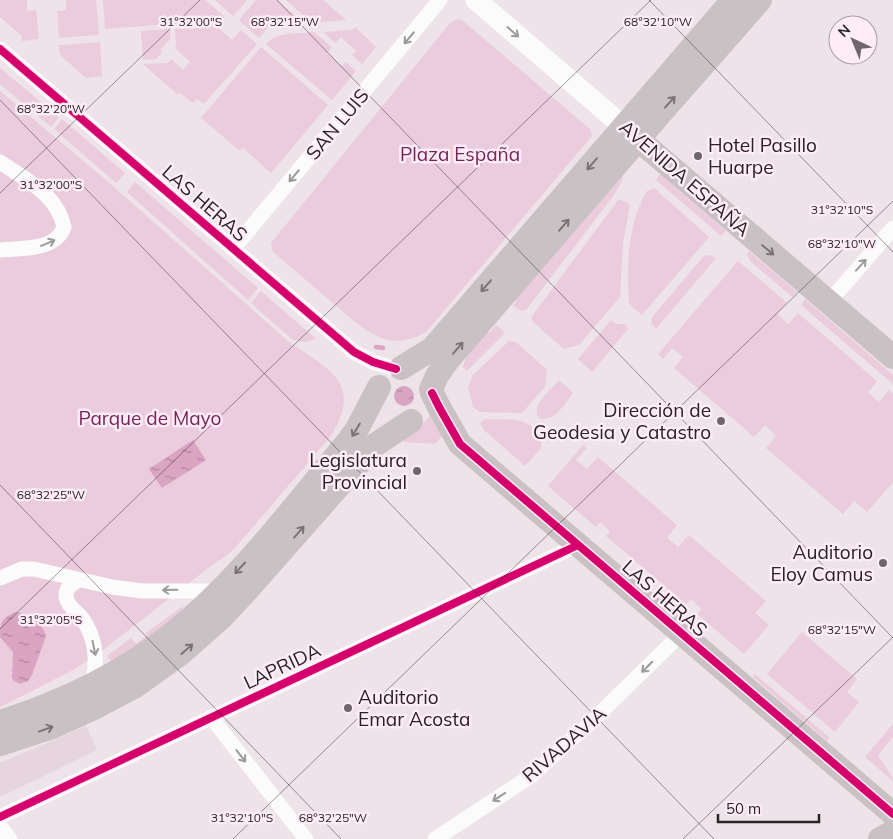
<svg xmlns="http://www.w3.org/2000/svg" width="893" height="839" viewBox="0 0 893 839" font-family="Mulish,sans-serif">
	<style>
		.built { fill: #e7d5de }
		.green { fill: #eaccdc }
		.water { fill: url(#water-ripples) }
		.lines { fill: none; stroke-linecap: round; stroke-linejoin: round }
		.stream { stroke: #daa4c3; stroke-width: 4.5 }
		.street { stroke: #fcfbfc; stroke-width: 15 }
		.secondary { stroke: #fcfbfc; stroke-width: 21 }
		.primary { stroke: #cac1c5; stroke-width: 24 }
		.cycleway-casing { stroke: #feecf6; stroke-width: 11 }
		.cycleway { stroke: #d6006c; stroke-width: 8 }
		.oneway { stroke: #9d9a9c }
		.oneway2 { stroke: #7a7276 }
		.ticks { fill: none; stroke: #292326; stroke-width: 1; stroke-opacity: 0.45 }
		.poi-dot { fill: #6e666a; stroke: #feecf6; stroke-width: 2 }
		.labels { text-anchor: middle; dominant-baseline: central; stroke-width: 5; stroke-linejoin: round; paint-order: stroke }
		.street-label { font-size: 19px; fill: #292326; stroke: #feecf6 }
		.poi-label { font-size: 19px; fill: #292326; stroke: #feecf6; text-anchor: end }
		.park-label { font-size: 19px; fill: #77235a; stroke: #feecf6 }
		.ticks-label { font-size: 12px; text-anchor: middle; fill: #292326; stroke: #feecf6; stroke-width: 5; stroke-linejoin: round; paint-order: stroke }
	</style>
	<defs>
		<pattern id="water-ripples" width="26" height="14" patternUnits="userSpaceOnUse" patternTransform="scale(1.25)"><rect width="26" height="14" fill="#daa4c3"/><path d="M2 4q2-2 4 0t4 0M15 11q2-2 4 0t4 0" fill="none" stroke="#b1859e"/></pattern>
	</defs>
	<rect width="100%" height="100%" fill="#ede3e8"/>
	<path class="built" d="M86,726L97,750L0,797V763Z"/>
	<path class="green" d="M0,0H27V11L36,10L39,39L22,41V36L0,17Z
		M66,0H96L99,35L59,38L57,11L66,10Z
		M103,0H205L225,17L222,20L105,29Z
		M215,0H247L233,16Z
		M256,0H277L304,23L269,26L259,38L239,20Z
		M286,0H323L346,20L312,23Z
		M458,19L463,21L591,130L592,136L426,332C397,348 380,341 355,322L272,251L271,243L450,23Z
		M216,26L232,40L241,30L257,44L204,104L197,99L193,103L180,93L178,95L143,64L168,63L171,59L183,70L190,62L175,48L176,46L175,29Z
		M355,27L376,47L362,64L352,55L356,51L341,37L335,43L323,32L352,30Z
		M170,29V41L169,40L160,50L162,52L156,59L143,60L141,31Z
		M314,32L332,47L327,53L342,66L346,62L356,71L332,100L266,44C277,31 299,34 314,32Z
		M100,42L102,76L86,78L60,55L59,45Z
		M261,47L328,105L271,173L243,148L240,151L201,118Z
		M0,68L59,117L51,127L0,84Z
		M0,91L106,180L289,342C328,369 364,382 331,436L234,549L226,556L212,565L103,650L75,669L0,707Z
		M62,119L125,173L116,183L54,129Z
		M622,173L623,179L614,195L526,310L521,311L513,306L516,302L514,298Z
		M660,174L726,231L721,236L656,180Z
		M135,182L258,288L248,300L127,192Z
		M654,188L709,237L642,315L631,306L629,302C626,266 628,223 647,191Z
		M619,199L630,204L623,243L620,297L579,345L564,349L533,322L531,318L532,316Z
		M749,251L797,292L792,297L750,261L747,254Z
		M710,255L716,258L656,329L651,323L652,317L704,256Z
		M738,261L787,303L777,314L788,324L798,313L877,381L868,393L879,402L889,390L893,394V482L867,512L854,501L843,514L766,448L776,436L765,425L754,437L674,368L683,357L672,348L663,359L658,354Z
		M261,291L316,339L306,342L293,340L251,303Z
		M805,299L893,375V384L801,305Z
		M611,320L616,324H625L628,329L592,372L578,359Z
		M496,325L503,331L504,334L467,371L463,367L466,358L484,333L490,332Z
		M509,341L516,342L547,370L545,387L522,413L480,412L473,407L468,388L473,375Z
		M559,380L573,393C565,403 554,424 539,418C530,405 551,390 559,380Z
		M431,414L446,432L435,444L404,442L403,438L422,425Z
		M485,419C508,420 527,415 541,437V448L525,466L484,430L480,423Z
		M583,445L587,448L576,460L587,469L598,457L677,525L667,538L678,547L689,535L766,601L755,613L769,625L744,654L697,614L702,609L691,599L686,604L606,536L610,531L600,522L596,527L548,486Z
		M183,606L182,611L177,617L113,662L107,656L131,638L136,644L147,635L146,633Z
		M802,632L857,679L847,692L859,702L835,732L767,674Z
		M755,674L830,738L827,741L753,677Z
		M893,724V737L878,755L893,779V781L865,757Z"/>
	<path class="water" d="M394 396a10 10 0 1 1 20 0a10 10 0 1 1-20 0Z
		M193,440L206,460L162,488L149,469Z
		M15,612C30,614 42,621 46,636L32,675L28,681L20,684L14,681L12,678L13,652L0,637C0,623 1,619 15,612Z"/>
	<g class="lines">
		<path class="stream" d="M376,347L383,348"/>
		<path class="street" d="M0,49L354,352L373,362L396,369
			M0,162C26,180 57,194 64,227C56,251 21,248 0,250
			M233,249L440,0
			M829,302L893,228
			M0,578L22,569H34L112,587L142,591H218
			M80,580C72,583 63,589 67,600C69,607 77,612 82,618C96,638 98,662 92,685
			M211,717L306,839
			M0,817L578,545
			M0,826L10,839
			M435,839L531,776L591,722L682,633"/>
		<path class="secondary" d="M476,0L624,127"/>
		<path class="primary" d="M626,129L893,357
			M401,368L432,349L733,0
			M431,389L437,376L448,360L660,114L760,0
			M432,393L439,407L460,444L893,814
			M0,722C60,703 118,676 168,637C236,584 291,510 346,444L357,429L379,387
			M0,744L52,727L96,707L134,687L179,655L221,618L248,589L375,445L411,421
			M880,839L893,832"/>
		<defs>
			<path id="cycleway" d="M0,49L354,352L373,362L396,369
				M432,393L439,407L460,444L893,814
				M0,817L578,545"/>
		</defs>
		<use href="#cycleway" class="cycleway-casing"/>
		<use href="#cycleway" class="cycleway"/>
	</g>
	<defs><path id="oneway-shaft" d="M-6 0H5M1.5-3L5.5 0L1.5 3" fill="none" stroke-width="1.6" stroke-linecap="round" stroke-linejoin="round" transform="scale(1.25)"/></defs>
	<g class="oneway">
		<use href="#oneway-shaft" transform="translate(513 32) rotate(41)"/>
		<use href="#oneway-shaft" transform="translate(409 38) rotate(130)"/>
		<use href="#oneway-shaft" transform="translate(294 176) rotate(130)"/>
		<use href="#oneway-shaft" transform="translate(48 243) rotate(-23)"/>
		<use href="#oneway-shaft" transform="translate(861 265) rotate(-48)"/>
		<use href="#oneway-shaft" transform="translate(170 590) rotate(179)"/>
		<use href="#oneway-shaft" transform="translate(94 648) rotate(78)"/>
		<use href="#oneway-shaft" transform="translate(647 667) rotate(135)"/>
		<use href="#oneway-shaft" transform="translate(241 756) rotate(52)"/>
		<use href="#oneway-shaft" transform="translate(499 797) rotate(147)"/>
	</g>
	<g class="oneway2">
		<use href="#oneway-shaft" transform="translate(670 102) rotate(-48)"/>
		<use href="#oneway-shaft" transform="translate(592 164) rotate(131)"/>
		<use href="#oneway-shaft" transform="translate(564 225) rotate(-49)"/>
		<use href="#oneway-shaft" transform="translate(768 250) rotate(40)"/>
		<use href="#oneway-shaft" transform="translate(486 286) rotate(131)"/>
		<use href="#oneway-shaft" transform="translate(458 348) rotate(-49)"/>
		<use href="#oneway-shaft" transform="translate(356 430) rotate(121)"/>
		<use href="#oneway-shaft" transform="translate(299 532) rotate(-49)"/>
		<use href="#oneway-shaft" transform="translate(240 568) rotate(133)"/>
		<use href="#oneway-shaft" transform="translate(187 649) rotate(-41)"/>
		<use href="#oneway-shaft" transform="translate(46 729) rotate(-20)"/>
	</g>
	<path class="ticks" d="M277,0L893,638M649,0L893,252M0,100L714,839M0,193L200,0M0,485L341,839M0,629L651,0M233,839L893,201M683,839L893,637"/>
	<g class="poi-dot">
		<circle cx="698" cy="156" r="5"/>
		<circle cx="721" cy="421" r="5"/>
		<circle cx="417" cy="471" r="5"/>
		<circle cx="883" cy="563" r="5"/>
		<circle cx="348" cy="708" r="5"/>
	</g>
	<g class="labels">
		<g class="street-label">
			<text transform="translate(337 124) rotate(-50)">SAN LUIS</text>
			<text transform="translate(685 178) rotate(41)">AVENIDA ESPAÑA</text>
			<text transform="translate(205 203) rotate(41)">LAS HERAS</text>
			<text transform="translate(665 598) rotate(41)">LAS HERAS</text>
			<text transform="translate(282 666) rotate(-25)">LAPRIDA</text>
			<text transform="translate(564 744) rotate(-41)">RIVADAVIA</text>
		</g>
		<g class="poi-label">
			<text x="708" y="145" text-anchor="start">Hotel Pasillo<tspan x="708" dy="22">Huarpe</tspan></text>
			<text x="711" y="410">Dirección de<tspan x="711" dy="22">Geodesia y Catastro</tspan></text>
			<text x="407" y="460">Legislatura<tspan x="407" dy="22">Provincial</tspan></text>
			<text x="873" y="552">Auditorio<tspan x="873" dy="22">Eloy Camus</tspan></text>
			<text x="358" y="697" text-anchor="start">Auditorio<tspan x="358" dy="22">Emar Acosta</tspan></text>
		</g>
		<g class="park-label">
			<text x="460" y="154">Plaza España</text>
			<text x="150" y="418">Parque de Mayo</text>
		</g>
	</g>
	<g class="ticks-label">
		<text x="191" y="26">31°32'00"S</text>
		<text x="658" y="26">68°32'10"W</text>
		<text x="285" y="26">68°32'15"W</text>
		<text x="51" y="113">68°32'20"W</text>
		<text x="51" y="189">31°32'00"S</text>
		<text x="842" y="214">31°32'10"S</text>
		<text x="842" y="248">68°32'10"W</text>
		<text x="51" y="499">68°32'25"W</text>
		<text x="51" y="624">31°32'05"S</text>
		<text x="842" y="634">68°32'15"W</text>
		<text x="333" y="822">68°32'25"W</text>
		<text x="242" y="822">31°32'10"S</text>
	</g>
	<g transform="translate(853 40) rotate(316)"><circle r="24" fill="#feecf6" stroke="#a99ca3"/>
	<path d="M0-4L9 19L0 12L-9 19Z" fill="#6e666a"/>
	<text y="-8" font-size="14" font-weight="bold" text-anchor="middle" fill="#292326">N</text>
	</g>
	<path d="M718 814v8h101v-8" fill="none" stroke="#292326" stroke-width="2.5"/>
	<text x="726" y="814" font-size="15" fill="#292326" stroke="#feecf6" stroke-width="4" paint-order="stroke">50 m</text>
</svg>
